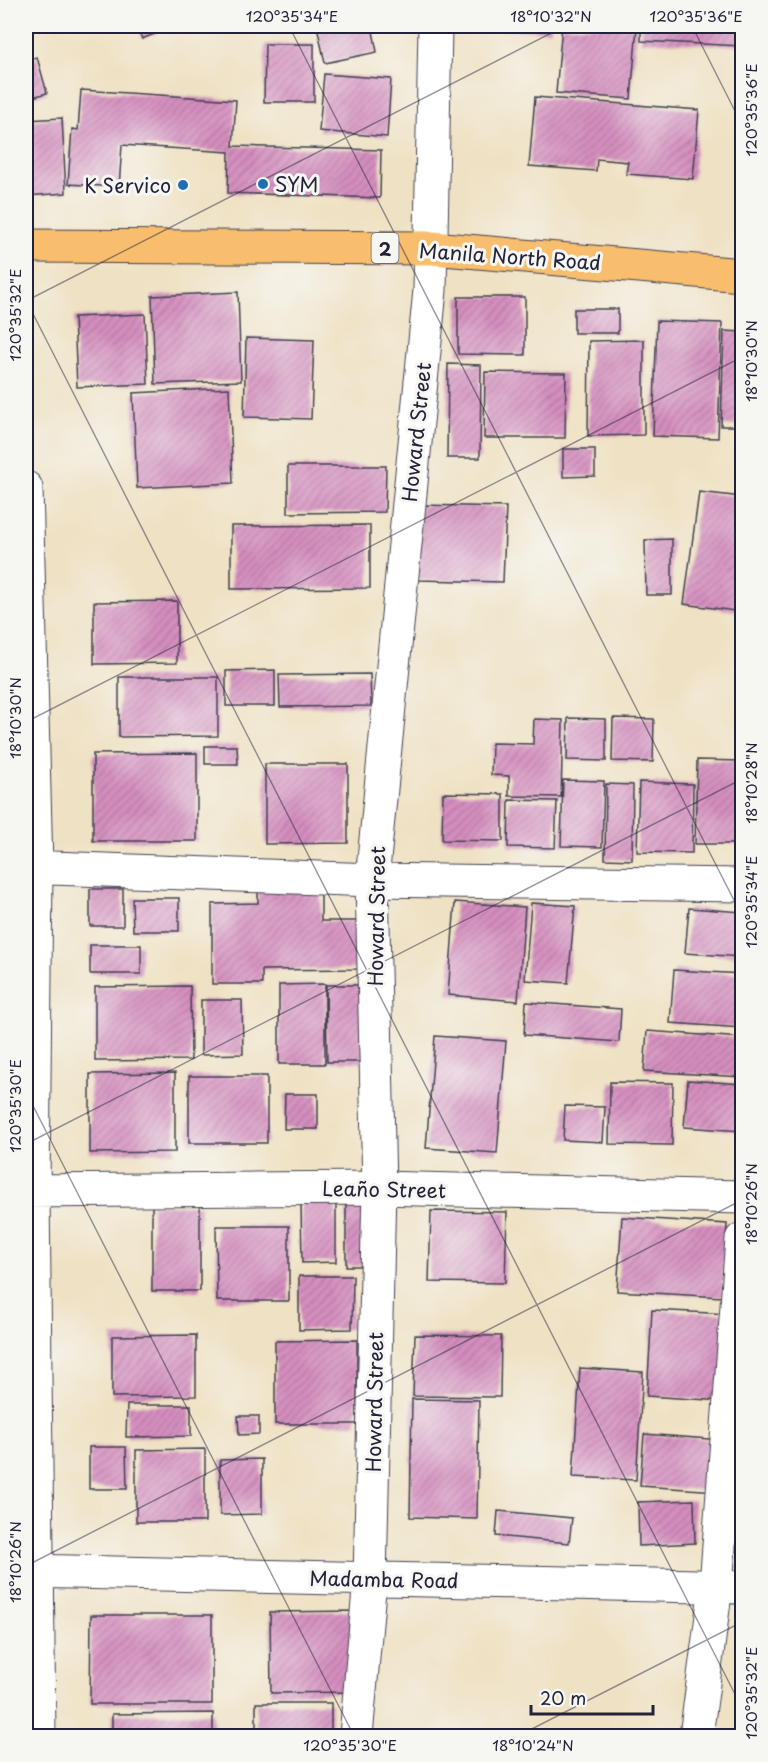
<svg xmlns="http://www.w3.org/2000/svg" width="768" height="1762" viewBox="0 0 768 1762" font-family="'Playpen Sans',sans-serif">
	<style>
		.building { fill: url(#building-hatch) }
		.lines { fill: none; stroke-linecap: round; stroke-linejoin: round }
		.minor-casing { stroke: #413f4f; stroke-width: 35 }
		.trunk-casing { stroke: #413f4f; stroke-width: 35 }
		.minor { stroke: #fff; stroke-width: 33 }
		.trunk { stroke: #f9be6d; stroke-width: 33 }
		.ticks { fill: none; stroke: #22223b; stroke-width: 1.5; stroke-opacity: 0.45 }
		.poi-dot { fill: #1f6fb2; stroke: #f6f6f2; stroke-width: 2 }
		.labels { text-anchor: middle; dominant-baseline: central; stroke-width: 6; stroke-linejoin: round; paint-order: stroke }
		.shield { fill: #f6f6f2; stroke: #626272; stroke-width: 1.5 }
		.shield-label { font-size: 18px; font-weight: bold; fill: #22223b }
		.poi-label { font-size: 20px; fill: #22223b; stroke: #f6f6f2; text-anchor: start }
		.street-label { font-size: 20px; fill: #22223b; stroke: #f6f6f2 }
		.neatline { fill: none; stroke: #22223b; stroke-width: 2 }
		.ticks-label { font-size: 15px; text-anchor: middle; fill: #22223b }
	</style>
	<defs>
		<pattern id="building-hatch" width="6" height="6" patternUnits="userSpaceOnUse" patternTransform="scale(1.5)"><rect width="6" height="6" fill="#d68fc0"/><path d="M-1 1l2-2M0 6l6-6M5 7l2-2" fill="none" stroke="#ad749d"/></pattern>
	</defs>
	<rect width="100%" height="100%" fill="#f6f6f2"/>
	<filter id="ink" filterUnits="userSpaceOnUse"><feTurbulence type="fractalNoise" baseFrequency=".0167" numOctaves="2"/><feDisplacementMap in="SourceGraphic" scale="12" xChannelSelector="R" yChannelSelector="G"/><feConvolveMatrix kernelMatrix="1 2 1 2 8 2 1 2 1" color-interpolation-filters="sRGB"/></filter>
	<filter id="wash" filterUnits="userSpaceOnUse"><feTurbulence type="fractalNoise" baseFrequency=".008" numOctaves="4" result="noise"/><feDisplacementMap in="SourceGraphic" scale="24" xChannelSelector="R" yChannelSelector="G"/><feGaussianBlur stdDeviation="1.35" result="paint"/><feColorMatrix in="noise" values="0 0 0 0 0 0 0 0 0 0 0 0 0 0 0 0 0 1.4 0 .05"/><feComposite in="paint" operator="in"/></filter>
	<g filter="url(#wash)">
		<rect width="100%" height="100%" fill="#efe1c3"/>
		<g id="blocks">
			<path class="building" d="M137,26H174L142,39Z
				M317,26H372L377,52L325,63Z
				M463,26H551V31L463,29Z
				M562,26H637L631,99L556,93Z
				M641,26H742V46L641,41Z
				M265,44H314V102H264Z
				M37,57L47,93L26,99V60Z
				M324,74L391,79L387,137L319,131Z
				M81,90L236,100L233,146L381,150L380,198L228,193L229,152L122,145L119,187L68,184L72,129L78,130Z
				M535,97L699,110L693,179L626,174L628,162L597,159L596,171L529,166Z
				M62,118L66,193L26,196V120Z
				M741,135H742V214H737Z
				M238,292L241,381L155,384L152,296Z
				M458,297H525V355L458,354Z
				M574,309H618V333H574Z
				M145,314L148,384L77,387L74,317Z
				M657,321L722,323L718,438L653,436Z
				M724,331L742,332V426H721Z
				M246,338L314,340L311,419L244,417Z
				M644,340V435L588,436L589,341Z
				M448,364L481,365L480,458H447Z
				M485,372L566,373L565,438H484Z
				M229,388L233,483L137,488L133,393Z
				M563,449H595V476L563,477Z
				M288,466H386L385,512L288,513Z
				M699,492L742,497V612L684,604Z
				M420,505L506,507L503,582L418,580Z
				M370,525V588L231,589V526Z
				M672,539V595H646L645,540Z
				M177,601V663L94,664V602Z
				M275,670V706H226V671Z
				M370,674L371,706L280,707L279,675Z
				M119,677H218V736L119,737Z
				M568,718L606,719V761L567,760Z
				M613,718L654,719L653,762L612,761Z
				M534,719L563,720L561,797L509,796V776L491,775L492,743L533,744Z
				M205,746H237L238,764H205Z
				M197,753V841H93V754Z
				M697,760L742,761V844H695Z
				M265,764H348V843L265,844Z
				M563,780L604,781L602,847L561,846Z
				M639,782L693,784L692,853L637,852Z
				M606,784L633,785L632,860L605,859Z
				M443,793L503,794V841L442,840Z
				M509,800L557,801L555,848L508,847Z
				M90,889H123V926H90Z
				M258,891H321V921H360L359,969L262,970V984H212V904L258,903Z
				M132,898H179V931H133Z
				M455,902L525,907L518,1001L448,995Z
				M531,903L575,906L568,983L525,980Z
				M689,908L742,912V957L685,953Z
				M90,945H141V974H90Z
				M674,970L742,974V1028L670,1023Z
				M325,984V1064H279V985Z
				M326,985H368L369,1062H327Z
				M190,986L191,1060L95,1061V987Z
				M201,1000H242L243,1054L201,1055Z
				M526,1002L621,1009L619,1042L524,1035Z
				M647,1031L742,1038V1077L644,1071Z
				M435,1036L506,1041L497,1153L426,1148Z
				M175,1073V1152L90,1153V1074Z
				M189,1076H267V1143H189Z
				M688,1080L742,1084V1131L684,1127Z
				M610,1082L673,1083L672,1145L609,1144Z
				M285,1094H318V1129H284Z
				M565,1106L605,1107L603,1142L563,1140Z
				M336,1203V1262L302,1263L301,1204Z
				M346,1204H376V1266H346Z
				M152,1205H200V1291H152Z
				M431,1211L507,1212L505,1283L429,1282Z
				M622,1217L727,1224L722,1297L617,1291Z
				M216,1226H289V1301H217Z
				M299,1276H353L352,1329L299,1330Z
				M652,1310L729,1314L723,1401L647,1396Z
				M196,1335V1396L112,1397V1336Z
				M415,1335L501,1336L500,1397L413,1396Z
				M357,1340V1424H275V1341Z
				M580,1368L643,1372L636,1480L573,1477Z
				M412,1399L479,1400L477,1519L410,1517Z
				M127,1405H191V1436L126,1437Z
				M238,1416H259V1434L239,1435Z
				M644,1434L722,1440L718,1491L640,1486Z
				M89,1447H126L127,1489H89Z
				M205,1449V1522H136V1450Z
				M262,1459V1514L220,1515V1460Z
				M694,1500L695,1543L639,1546L638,1502Z
				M498,1511L572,1518L569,1543L496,1536Z
				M358,1611L359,1692L271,1693L270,1612Z
				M91,1615H212V1704H90Z
				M256,1703H331V1736H256Z
				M213,1713V1736H112V1714Z"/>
		</g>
	</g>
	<g filter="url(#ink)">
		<use href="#blocks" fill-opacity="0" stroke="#413f4f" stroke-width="1.5"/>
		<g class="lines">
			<defs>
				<path id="minor" d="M26,488L36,867L33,1191L39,1736
					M26,867L372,880L742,885
					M26,1191L379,1188L742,1197
					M26,1571L742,1587
					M356,1736L370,1579L379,1188L372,880L430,290L435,26
					M696,1736L716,1586L742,1239"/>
				<path id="trunk" d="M26,246L432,248L742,275"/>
			</defs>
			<use href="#minor" class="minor-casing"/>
			<use href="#trunk" class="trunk-casing"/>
			<use href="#minor" class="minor"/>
			<use href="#trunk" class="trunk"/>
		</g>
	</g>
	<path class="ticks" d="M289,26L742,916M692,26L742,125M26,300L742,1708M26,301L565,26M26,722L742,357M26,1092L354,1736M26,1144L742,779M26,1566L742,1200M518,1736L742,1622"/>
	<g class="poi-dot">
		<circle cx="263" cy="184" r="6"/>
		<circle cx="183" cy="185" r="6"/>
	</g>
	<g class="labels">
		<rect class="shield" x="371.5" y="233" width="27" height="30" rx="4.5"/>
		<g class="shield-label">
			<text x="385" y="248">2</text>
		</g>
		<g class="poi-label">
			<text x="275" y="184">SYM</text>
			<text x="171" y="185" text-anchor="end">K Servico</text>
		</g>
		<g class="street-label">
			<text transform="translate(510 256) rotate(4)">Manila North Road</text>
			<text transform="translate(416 432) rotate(-84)">Howard Street</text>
			<text transform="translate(376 916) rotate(-89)">Howard Street</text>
			<text transform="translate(384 1189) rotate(1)">Leaño Street</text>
			<text transform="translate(374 1402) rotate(-89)">Howard Street</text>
			<text transform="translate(384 1579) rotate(1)">Madamba Road</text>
		</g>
	</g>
	<rect width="768" height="1762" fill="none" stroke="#f6f6f2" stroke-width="66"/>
	<path d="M531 1705v9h122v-9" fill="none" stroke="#22223b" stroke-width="3"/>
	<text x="540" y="1705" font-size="18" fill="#22223b" stroke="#f6f6f2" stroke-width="4.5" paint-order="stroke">20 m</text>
	<rect x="33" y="33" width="702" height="1696" class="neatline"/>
	<g class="ticks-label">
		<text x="292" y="22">120°35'34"E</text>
		<text x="551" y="22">18°10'32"N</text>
		<text x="696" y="22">120°35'36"E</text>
		<text transform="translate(752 110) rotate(-90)" y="5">120°35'36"E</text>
		<text transform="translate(16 315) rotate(-90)" y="5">120°35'32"E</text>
		<text transform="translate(752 361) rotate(-90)" y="5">18°10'30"N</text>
		<text transform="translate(16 718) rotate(-90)" y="5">18°10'30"N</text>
		<text transform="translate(752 783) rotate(-90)" y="5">18°10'28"N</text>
		<text transform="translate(752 902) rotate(-90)" y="5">120°35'34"E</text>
		<text transform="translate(16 1106) rotate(-90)" y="5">120°35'30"E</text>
		<text transform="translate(752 1204) rotate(-90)" y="5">18°10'26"N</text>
		<text transform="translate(16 1562) rotate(-90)" y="5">18°10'26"N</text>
		<text transform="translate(752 1693) rotate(-90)" y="5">120°35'32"E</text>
		<text x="350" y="1751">120°35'30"E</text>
		<text x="533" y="1751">18°10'24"N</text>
	</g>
</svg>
